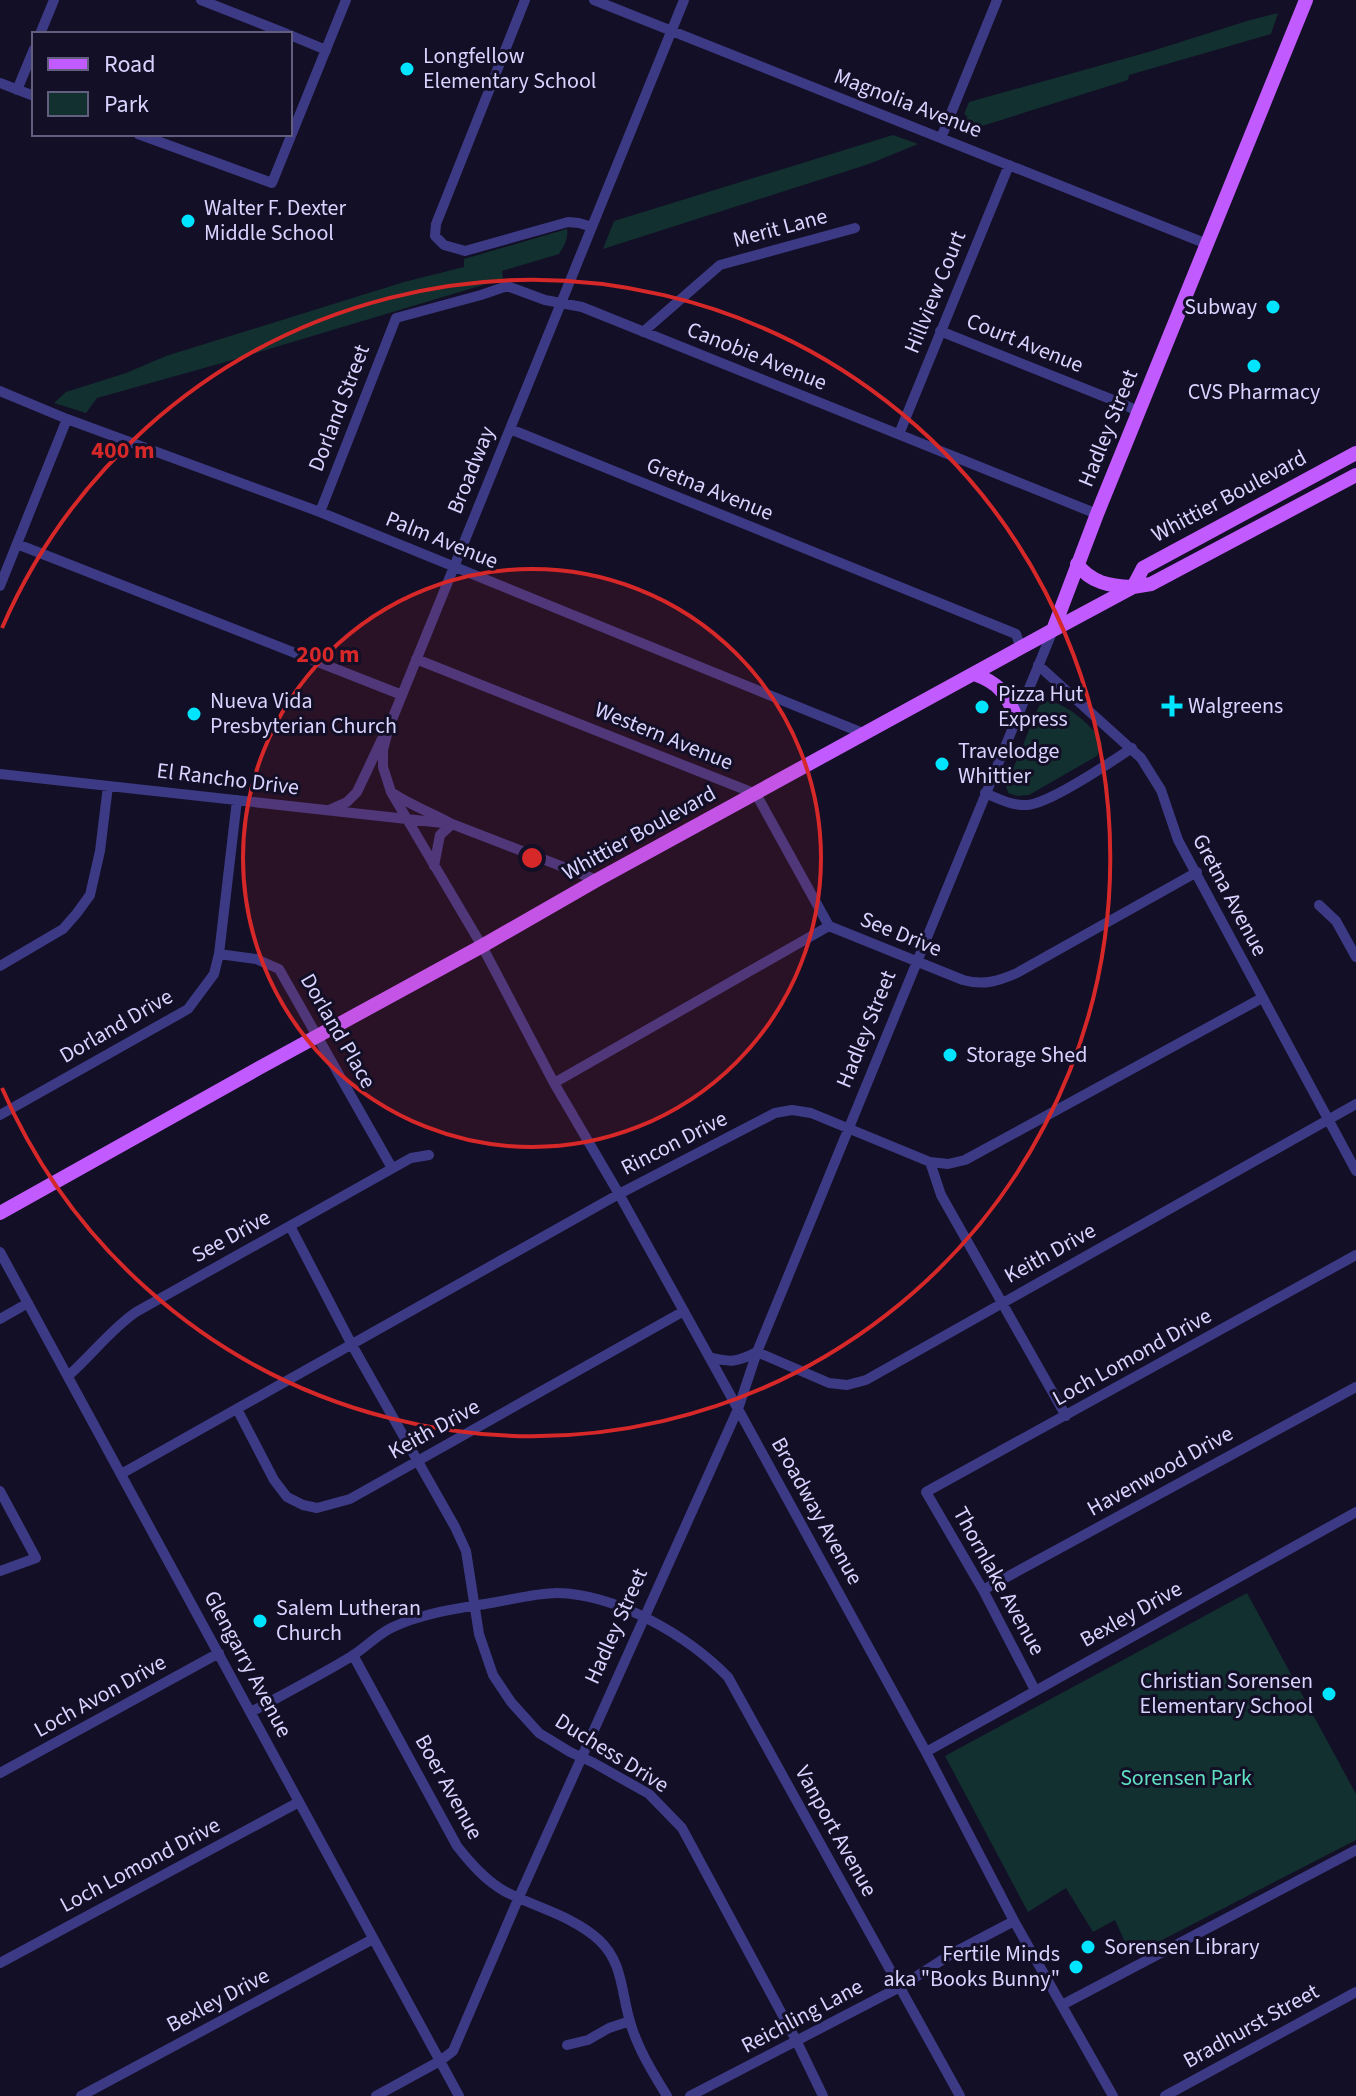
<svg xmlns="http://www.w3.org/2000/svg" width="1356" height="2096" viewBox="0 0 1356 2096" font-family="'Source Sans 3',sans-serif">
	<style>
		.green { fill: #12302f }
		.lines { fill: none; stroke-linecap: round; stroke-linejoin: round }
		.minor { stroke: #3d3a85; stroke-width: 10 }
		.major { stroke: #c25bff; stroke-width: 14 }
		.ring { fill: none; stroke: #d62828; stroke-width: 4 }
		.poi-dot { fill: #00e5ff; stroke: #130f26; stroke-width: 3 }
		.labels { text-anchor: middle; dominant-baseline: central; stroke-width: 6; stroke-linejoin: round; paint-order: stroke }
		.poi-label { font-size: 22px; fill: #d9d4ff; stroke: #130f26; text-anchor: start }
		.street-label { font-size: 22px; fill: #d9d4ff; stroke: #130f26 }
		.park-label { font-size: 22px; fill: #5fe0c0; stroke: #130f26 }
		.centre { fill: #d62828; stroke: #130f26; stroke-width: 4 }
		.ring-label { font-size: 24px; text-anchor: middle; font-weight: bold; fill: #d62828; stroke: #130f26; stroke-width: 6; stroke-linejoin: round; paint-order: stroke }
	</style>
	<rect width="100%" height="100%" fill="#130f26"/>
	<path class="green" d="M1278,13L1271,34L1129,75L1128,80L966,131L967,116L964,114L969,102L1152,51L1247,21Z
		M893,135L918,144L869,164L603,249L614,221Z
		M567,229C569,237 564,247 559,254L502,271L503,279L229,361L97,398L86,413L54,403L66,392L126,373L166,356L404,282L464,267V259Z
		M1048,701C1064,702 1097,728 1102,744L1097,756L1029,795L1017,796L1008,793L1006,786L1039,706Z
		M1247,1593L1356,1794V1840L1131,1956L1115,1920L1093,1932L1066,1888L1028,1912L945,1756Z"/>
	<g class="lines">
		<path class="minor" d="M201,0L287,34
			M525,0L436,224L435,236L444,245L465,251L568,222L579,223L592,227
			M594,0L1207,244
			M684,0L389,727L383,750V767L391,792L482,946L554,1083L619,1194L738,1409L926,1752L1014,1921L1113,2096
			M40,34L54,0
			M290,35L326,50
			M0,83L34,96
			M17,90L34,49
			M138,134L272,183L346,0
			M941,138L997,0
			M940,331L1123,404L1139,412
			M643,332L720,265L855,228
			M0,391L67,419L320,512L865,734
			M510,429L1016,634L1021,648
			M899,434L1009,165
			M320,512L396,318L481,295L507,286L545,300L582,307L1097,514
			M17,544L402,695
			M0,586L67,419
			M416,659L756,794L829,926
			M1038,665L1141,758L1161,790L1178,840L1356,1171
			M0,774L452,824
			M985,793C999,799 1012,806 1027,805C1049,804 1111,762 1132,748
			M394,794C412,806 433,813 452,824L597,880
			M329,810L347,802L357,792L382,739
			M434,866L440,835L452,824
			M1319,905L1336,921L1356,957
			M219,954L256,959L279,969L392,1168
			M0,966L63,929L77,913L90,895L100,851L108,786
			M554,1083L829,926L963,980C984,986 998,981 1017,973L1197,872
			M0,1115L188,1009L214,974L219,954L237,800
			M930,1162L941,1195L1066,1416
			M290,1226L352,1345L455,1527L466,1551L479,1634L493,1675L511,1702L539,1733L570,1752L594,1763L649,1794L682,1828L797,2042L823,2096
			M0,1252L459,2096
			M0,1319L28,1303
			M757,1352L829,1383L847,1385L866,1380L1356,1104
			M709,1357C731,1363 737,1362 757,1352
			M68,1376C92,1355 110,1330 136,1312L411,1158L429,1155
			M237,1409L274,1480L287,1497L303,1505L317,1508L350,1499L684,1311
			M121,1474L619,1194L775,1113L792,1110L811,1113L930,1162L948,1164L965,1160L1262,998
			M0,1491L36,1558L0,1571
			M983,1590L1356,1387
			M353,1655L457,1846C471,1864 486,1881 506,1892C537,1908 573,1916 599,1940C624,1963 621,1995 631,2025C639,2051 653,2073 667,2096
			M1035,1690L983,1590L926,1492L1356,1255
			M251,1712C284,1694 319,1676 352,1656C365,1648 377,1635 391,1628C419,1614 454,1609 485,1604C507,1601 535,1593 557,1593C616,1594 687,1635 728,1677L960,2096
			M926,1752L1356,1512
			M0,1773L219,1653
			M0,1963L299,1802
			M1062,2005L1356,1850
			M567,2045L588,2040L609,2028L630,2021
			M81,2096L373,1939
			M376,2096L440,2061L453,2051L519,1897L738,1409L757,1352L1053,630
			M690,2096L900,1987L953,1953L1014,1921
			M1165,2096L1356,1992"/>
		<path class="major" d="M1077,564C1091,583 1110,586 1132,587
			M1133,587L1143,568L1356,453
			M1053,630L1097,514L1306,0
			M974,674C999,683 1006,693 1016,717
			M0,1213L259,1068L482,946L597,880L1053,630L1133,587L1151,584L1356,475"/>
	</g>
	<circle cx="532" cy="858" r="289" fill="#d62828" fill-opacity=".12"/>
	<g class="ring">
		<circle cx="532" cy="858" r="289"/>
		<path d="M2 628A578 578 0 1 1 2 1088"/>
	</g>
	<g class="poi-dot">
		<circle cx="407" cy="69" r="8"/>
		<circle cx="188" cy="221" r="8"/>
		<circle cx="1273" cy="307" r="8"/>
		<circle cx="1254" cy="366" r="8"/>
		<path d="M1168 694h8v8h8v8h-8v8h-8v-8h-8v-8h8z"/>
		<circle cx="982" cy="707" r="8"/>
		<circle cx="194" cy="714" r="8"/>
		<circle cx="942" cy="764" r="8"/>
		<circle cx="950" cy="1055" r="8"/>
		<circle cx="260" cy="1621" r="8"/>
		<circle cx="1329" cy="1694" r="8"/>
		<circle cx="1088" cy="1947" r="8"/>
		<circle cx="1076" cy="1967" r="8"/>
	</g>
	<g class="labels">
		<g class="poi-label">
			<text x="423" y="56">Longfellow<tspan x="423" dy="25">Elementary School</tspan></text>
			<text x="204" y="208">Walter F. Dexter<tspan x="204" dy="25">Middle School</tspan></text>
			<text x="1257" y="307" text-anchor="end">Subway</text>
			<text x="1254" y="392" text-anchor="middle">CVS Pharmacy</text>
			<text x="998" y="694">Pizza Hut<tspan x="998" dy="25">Express</tspan></text>
			<text x="210" y="701">Nueva Vida<tspan x="210" dy="25">Presbyterian Church</tspan></text>
			<text x="1188" y="706">Walgreens</text>
			<text x="958" y="751">Travelodge<tspan x="958" dy="25">Whittier</tspan></text>
			<text x="966" y="1055">Storage Shed</text>
			<text x="276" y="1608">Salem Lutheran<tspan x="276" dy="25">Church</tspan></text>
			<text x="1313" y="1681" text-anchor="end">Christian Sorensen<tspan x="1313" dy="25">Elementary School</tspan></text>
			<text x="1104" y="1947">Sorensen Library</text>
			<text x="1060" y="1954" text-anchor="end">Fertile Minds<tspan x="1060" dy="25">aka "Books Bunny"</tspan></text>
		</g>
		<g class="street-label">
			<text transform="translate(908 103) rotate(21)">Magnolia Avenue</text>
			<text transform="translate(780 228) rotate(-15)">Merit Lane</text>
			<text transform="translate(935 292) rotate(-68)">Hillview Court</text>
			<text transform="translate(1025 343) rotate(22)">Court Avenue</text>
			<text transform="translate(757 356) rotate(22)">Canobie Avenue</text>
			<text transform="translate(339 408) rotate(-69)">Dorland Street</text>
			<text transform="translate(1108 428) rotate(-68)">Hadley Street</text>
			<text transform="translate(471 470) rotate(-68)">Broadway</text>
			<text transform="translate(710 489) rotate(22)">Gretna Avenue</text>
			<text transform="translate(1229 496) rotate(-28)">Whittier Boulevard</text>
			<text transform="translate(442 540) rotate(22)">Palm Avenue</text>
			<text transform="translate(664 736) rotate(22)">Western Avenue</text>
			<text transform="translate(228 779) rotate(7)">El Rancho Drive</text>
			<text transform="translate(639 833) rotate(-29)">Whittier Boulevard</text>
			<text transform="translate(1230 895) rotate(62)">Gretna Avenue</text>
			<text transform="translate(901 934) rotate(22)">See Drive</text>
			<text transform="translate(116 1026) rotate(-30)">Dorland Drive</text>
			<text transform="translate(866 1029) rotate(-68)">Hadley Street</text>
			<text transform="translate(338 1031) rotate(60)">Dorland Place</text>
			<text transform="translate(674 1143) rotate(-27)">Rincon Drive</text>
			<text transform="translate(231 1236) rotate(-29)">See Drive</text>
			<text transform="translate(1050 1253) rotate(-29)">Keith Drive</text>
			<text transform="translate(1132 1357) rotate(-29)">Loch Lomond Drive</text>
			<text transform="translate(434 1429) rotate(-29)">Keith Drive</text>
			<text transform="translate(1160 1471) rotate(-29)">Havenwood Drive</text>
			<text transform="translate(817 1511) rotate(61)">Broadway Avenue</text>
			<text transform="translate(999 1581) rotate(61)">Thornlake Avenue</text>
			<text transform="translate(1131 1614) rotate(-29)">Bexley Drive</text>
			<text transform="translate(616 1626) rotate(-66)">Hadley Street</text>
			<text transform="translate(248 1664) rotate(62)">Glengarry Avenue</text>
			<text transform="translate(100 1696) rotate(-29)">Loch Avon Drive</text>
			<text transform="translate(612 1753) rotate(32)">Duchess Drive</text>
			<text transform="translate(449 1787) rotate(61)">Boer Avenue</text>
			<text transform="translate(836 1831) rotate(61)">Vanport Avenue</text>
			<text transform="translate(140 1865) rotate(-28)">Loch Lomond Drive</text>
			<text transform="translate(218 2000) rotate(-28)">Bexley Drive</text>
			<text transform="translate(802 2016) rotate(-28)">Reichling Lane</text>
			<text transform="translate(1251 2026) rotate(-29)">Bradhurst Street</text>
		</g>
		<g class="park-label">
			<text x="1186" y="1778">Sorensen Park</text>
		</g>
	</g>
	<circle cx="532" cy="858" r="12" class="centre"/>
	<g class="ring-label">
		<text x="123" y="458">400 m</text>
		<text x="328" y="662">200 m</text>
	</g>
	<rect x="32" y="32" width="260" height="104" fill="#130f26" stroke="#625e7d" stroke-width="2"/>
	<rect x="48" y="58" width="40" height="12" fill="#c25bff" stroke="#625e7d" stroke-width="2"/>
	<text x="104" y="72" font-size="24" fill="#d9d4ff">Road</text>
	<rect x="48" y="92" width="40" height="24" fill="#12302f" stroke="#625e7d" stroke-width="2"/>
	<text x="104" y="112" font-size="24" fill="#d9d4ff">Park</text>
</svg>
